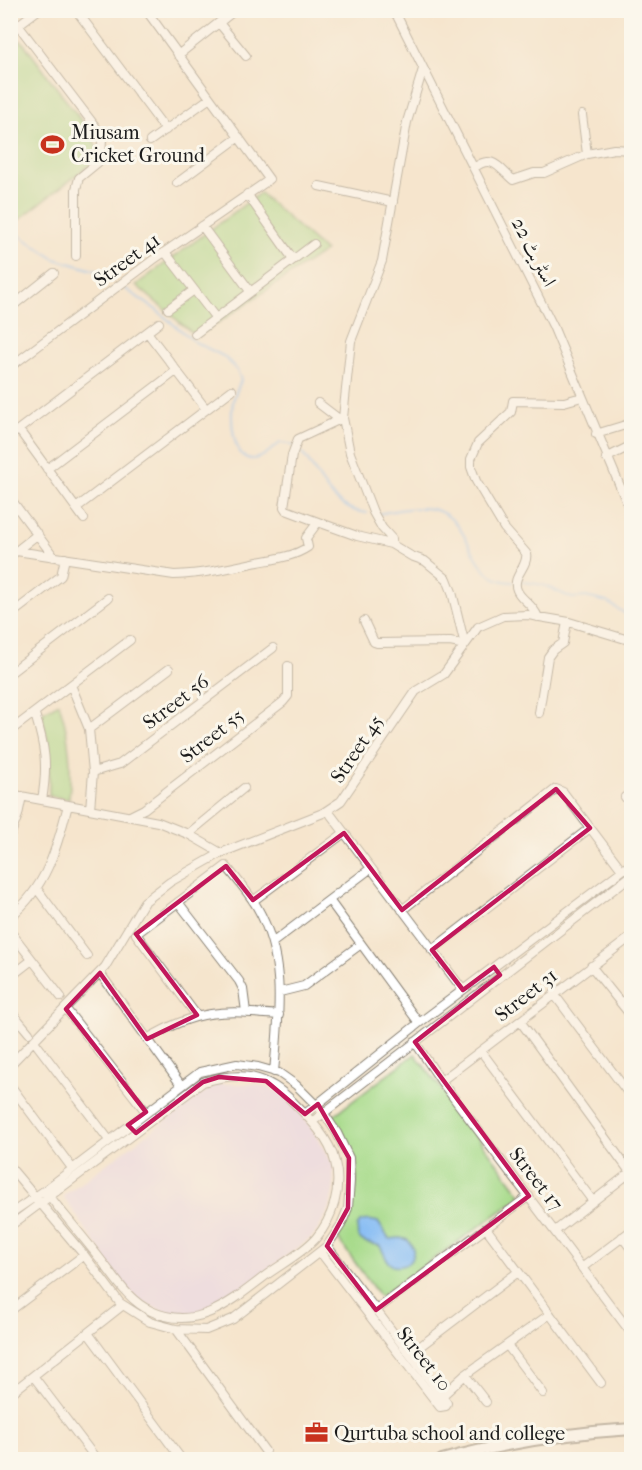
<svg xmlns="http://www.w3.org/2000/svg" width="642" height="1470" viewBox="0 0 642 1470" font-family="'IM FELL French Canon',Amiri,serif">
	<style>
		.built { fill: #e5d3f1 }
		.green { fill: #a6da89; stroke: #617b52; stroke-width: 1.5 }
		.water { fill: #84bbf4; stroke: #506c88; stroke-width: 1.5 }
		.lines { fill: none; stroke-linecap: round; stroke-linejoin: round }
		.stream { stroke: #84bbf4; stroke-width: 2 }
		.minor-casing { stroke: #888074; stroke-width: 10 }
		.highway-casing { stroke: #888074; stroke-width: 14 }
		.minor { stroke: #fff; stroke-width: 8 }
		.highway { stroke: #fff; stroke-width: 10 }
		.marked { fill: none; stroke: #c2185b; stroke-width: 4.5; stroke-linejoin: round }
		.labels { text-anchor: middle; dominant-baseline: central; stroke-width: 6; stroke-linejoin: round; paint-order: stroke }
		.poi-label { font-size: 20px; fill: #1c1c1c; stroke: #fbf7ec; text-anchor: start }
		.street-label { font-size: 20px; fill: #1c1c1c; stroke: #fbf7ec }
	</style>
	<rect width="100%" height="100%" fill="#fbf7ec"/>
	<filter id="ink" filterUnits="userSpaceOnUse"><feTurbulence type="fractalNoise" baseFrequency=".0167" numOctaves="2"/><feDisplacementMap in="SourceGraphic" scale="12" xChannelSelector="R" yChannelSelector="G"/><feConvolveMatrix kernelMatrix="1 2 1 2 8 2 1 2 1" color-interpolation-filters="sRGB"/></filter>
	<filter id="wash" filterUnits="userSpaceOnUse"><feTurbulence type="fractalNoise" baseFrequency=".008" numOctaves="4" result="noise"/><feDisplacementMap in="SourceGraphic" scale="24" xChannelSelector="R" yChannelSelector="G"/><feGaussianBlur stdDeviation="1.35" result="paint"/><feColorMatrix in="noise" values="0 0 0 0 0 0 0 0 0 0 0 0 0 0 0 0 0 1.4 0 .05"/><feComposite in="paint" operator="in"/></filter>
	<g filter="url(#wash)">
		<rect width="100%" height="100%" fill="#f5e5cd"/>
		<path class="built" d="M216,1084H255L282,1093L304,1116L333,1164L334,1186L330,1208L318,1230L311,1238L237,1292L208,1311L191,1314H171L143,1303L127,1290L63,1196Z"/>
		<path class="green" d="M21,40L89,131L101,156L11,226V48Z
			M260,193L325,251L197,337L136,285Z
			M59,703C70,735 72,765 69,799L49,796V745L41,713Z
			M415,1054L522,1196L380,1297L338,1239C363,1188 364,1165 333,1116Z"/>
		<path class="water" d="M368,1220L378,1222L389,1239L400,1238L408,1240C420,1254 410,1269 393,1266L388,1262L380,1246C367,1241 358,1246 357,1227L360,1222Z"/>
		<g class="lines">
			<path class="stream" d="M10,229L55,259L100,272L113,280
				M124,288L155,309L195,342L225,357L237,370L241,380C239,387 234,394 233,402C230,416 232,459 252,459C262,459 272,449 280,443C316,441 315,509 367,513
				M377,514C394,511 414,506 432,509C475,518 468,583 513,582
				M519,581L543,585L572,598L586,597L607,602L632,618"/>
		</g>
	</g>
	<g filter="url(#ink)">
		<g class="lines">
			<defs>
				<path id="minor" d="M76,10L166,130
					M146,10L269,179
					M394,10L553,326L632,515
					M10,15L16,10
					M219,23L246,56
					M18,25L98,130L102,139L101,160L79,178L76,189V256
					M10,31L38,10
					M178,55L235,10
					M582,115L587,154
					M150,141L210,98
					M474,168C492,153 500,169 513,180L534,173H544L587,154L614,149L632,150
					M177,183L239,137
					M319,186L393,202
					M247,194L293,259
					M202,226L250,291
					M10,249L14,246
					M165,252L215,317
					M10,308L54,273
					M168,309L194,290
					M147,332L206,409
					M195,334L314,244
					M10,367L153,260L266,182
					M318,403L339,419
					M19,430L84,519
					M596,434L632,423
					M10,436L159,323
					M606,458L632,445
					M47,469L176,371
					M10,498L54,557
					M76,508L232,390
					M318,522L286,510L284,507L292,455L298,439L343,418
					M10,550L174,575C203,574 230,568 258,562C274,559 293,557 308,547L306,538L318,522L357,536L391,544L392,539L382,528L373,512L350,453L343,418L351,341L382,261L407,122L423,69
					M10,556L38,534
					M10,615L61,576L65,558
					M538,617C532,603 521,600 517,590C511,576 529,567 526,553L504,528L476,481L471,467V459L478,443L511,412L513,401L564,402L582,397
					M364,621L374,642L377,643L450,642L465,645L452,592L447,579L425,561L411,556L391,544
					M10,673L108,598
					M71,685L89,729L93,772L90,809
					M539,713L548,657L553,650L563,643L567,622
					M35,714C45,747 48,765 42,800
					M89,729L169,669
					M10,731L130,640
					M93,772L120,764L273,648
					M10,794L158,822L188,834L221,853L323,813L341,801L416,691L444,674L478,627L503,616L528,615L569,622L632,641
					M625,797L632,806
					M331,815L463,990
					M130,816L144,809L283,702L288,696V666
					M188,834L244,788
					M10,836L18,815L22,796
					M37,889L87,956
					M329,900L419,1023
					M253,901L344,833
					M178,902L239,981L243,989L246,1012
					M402,910L556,789L563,792L622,870
					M10,917C46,888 57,848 68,805
					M10,931L61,997
					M272,943L370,869
					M432,950L590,828
					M591,966L632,1017
					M100,973L181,1085
					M10,977L32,960
					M280,992L304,986L361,944
					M554,994L632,1098
					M621,1003L632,995
					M66,1009L146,1112
					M10,1010L29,1033
					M197,1016L136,934L226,866C237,879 248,892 257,907C287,959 279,1015 274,1072
					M520,1021L630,1172
					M147,1039C197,1009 223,1010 279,1015
					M34,1041L109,1140
					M415,1042L441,1081L632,1334
					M481,1051L592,1200
					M10,1065L105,967L144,902L170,882L221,853
					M441,1081L632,936
					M10,1085L72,1168
					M305,1114L419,1023L632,863
					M312,1122L632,875
					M10,1167L84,1255L120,1303L150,1322L176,1329L206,1330L233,1319L327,1246L341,1225L348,1208L350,1181L349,1158L337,1133L323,1112L296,1085L279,1073L258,1067L237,1064L200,1072L45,1190L10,1214
					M10,1226L203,1082C240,1071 267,1074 294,1103C310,1119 330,1139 335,1162C342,1188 333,1218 316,1238C304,1252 280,1265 265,1276C231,1302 197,1332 151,1311C128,1300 116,1279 101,1260C87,1242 72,1224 58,1207L45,1190
					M486,1228L601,1383
					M555,1231L632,1171
					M622,1237L632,1250
					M321,1253L440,1407L446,1406L447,1403L327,1246
					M583,1267L632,1230
					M376,1310L529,1196
					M10,1311L84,1255
					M176,1329L265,1451
					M88,1333L182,1460
					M507,1345L543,1393
					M410,1354L518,1272
					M465,1375L486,1402
					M34,1377L97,1460
					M10,1394L123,1305
					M442,1396L465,1375L550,1314"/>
				<path id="highway" d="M442,1460C504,1443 567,1433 632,1429
					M596,1460L632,1459"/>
			</defs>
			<use href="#minor" class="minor-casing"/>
			<use href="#highway" class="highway-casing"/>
			<use href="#minor" class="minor"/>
			<use href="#highway" class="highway"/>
		</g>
	</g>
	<path d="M0 0H642V1470H0ZM556,789L590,828L432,950L463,990L494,967L500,975L415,1042L529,1196L376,1310L327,1246L348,1208L349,1158L318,1104L305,1114L266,1081L219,1077L203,1082L136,1133L128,1125L146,1112L66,1009L100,973L147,1039L197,1015L136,934L226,866L253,900L344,833L402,910Z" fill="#f5e5cd" fill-opacity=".55" fill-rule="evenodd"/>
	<path class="marked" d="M556,789L590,828L432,950L463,990L494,967L500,975L415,1042L529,1196L376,1310L327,1246L348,1208L349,1158L318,1104L305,1114L266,1081L219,1077L203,1082L136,1133L128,1125L146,1112L66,1009L100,973L147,1039L197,1015L136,934L226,866L253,900L344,833L402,910Z"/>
	<defs>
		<symbol id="stadium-bare" viewBox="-9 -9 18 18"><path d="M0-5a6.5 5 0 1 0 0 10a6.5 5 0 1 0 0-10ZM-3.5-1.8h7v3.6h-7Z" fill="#c8321e" stroke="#fbf7ec" stroke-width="2.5" paint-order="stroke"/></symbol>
		<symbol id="office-bare" viewBox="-9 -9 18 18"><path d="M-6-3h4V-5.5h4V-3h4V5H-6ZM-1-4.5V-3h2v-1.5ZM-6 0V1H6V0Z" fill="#c8321e" stroke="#fbf7ec" stroke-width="2.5" paint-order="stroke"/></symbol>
	</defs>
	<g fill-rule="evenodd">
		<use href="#stadium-bare" x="36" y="128" width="33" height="33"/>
		<use href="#office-bare" x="300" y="1416" width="33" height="33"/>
	</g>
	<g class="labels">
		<g class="poi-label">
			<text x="71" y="132">Miusam<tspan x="71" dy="23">Cricket Ground</tspan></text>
			<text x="334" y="1433">Qurtuba school and college</text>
		</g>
		<g class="street-label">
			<text transform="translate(534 252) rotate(63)">اسٹریٹ 22</text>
			<text transform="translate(127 260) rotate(-36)">Street 41</text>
			<text transform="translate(176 702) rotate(-37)">Street 56</text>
			<text transform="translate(212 736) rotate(-38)">Street 55</text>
			<text transform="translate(357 749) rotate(-56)">Street 45</text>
			<text transform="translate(526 995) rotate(-38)">Street 31</text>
			<text transform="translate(536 1179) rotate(52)">Street 17</text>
			<text transform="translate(424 1359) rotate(52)">Street 10</text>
		</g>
	</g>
	<rect width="642" height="1470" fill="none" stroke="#fbf7ec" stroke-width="36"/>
</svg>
